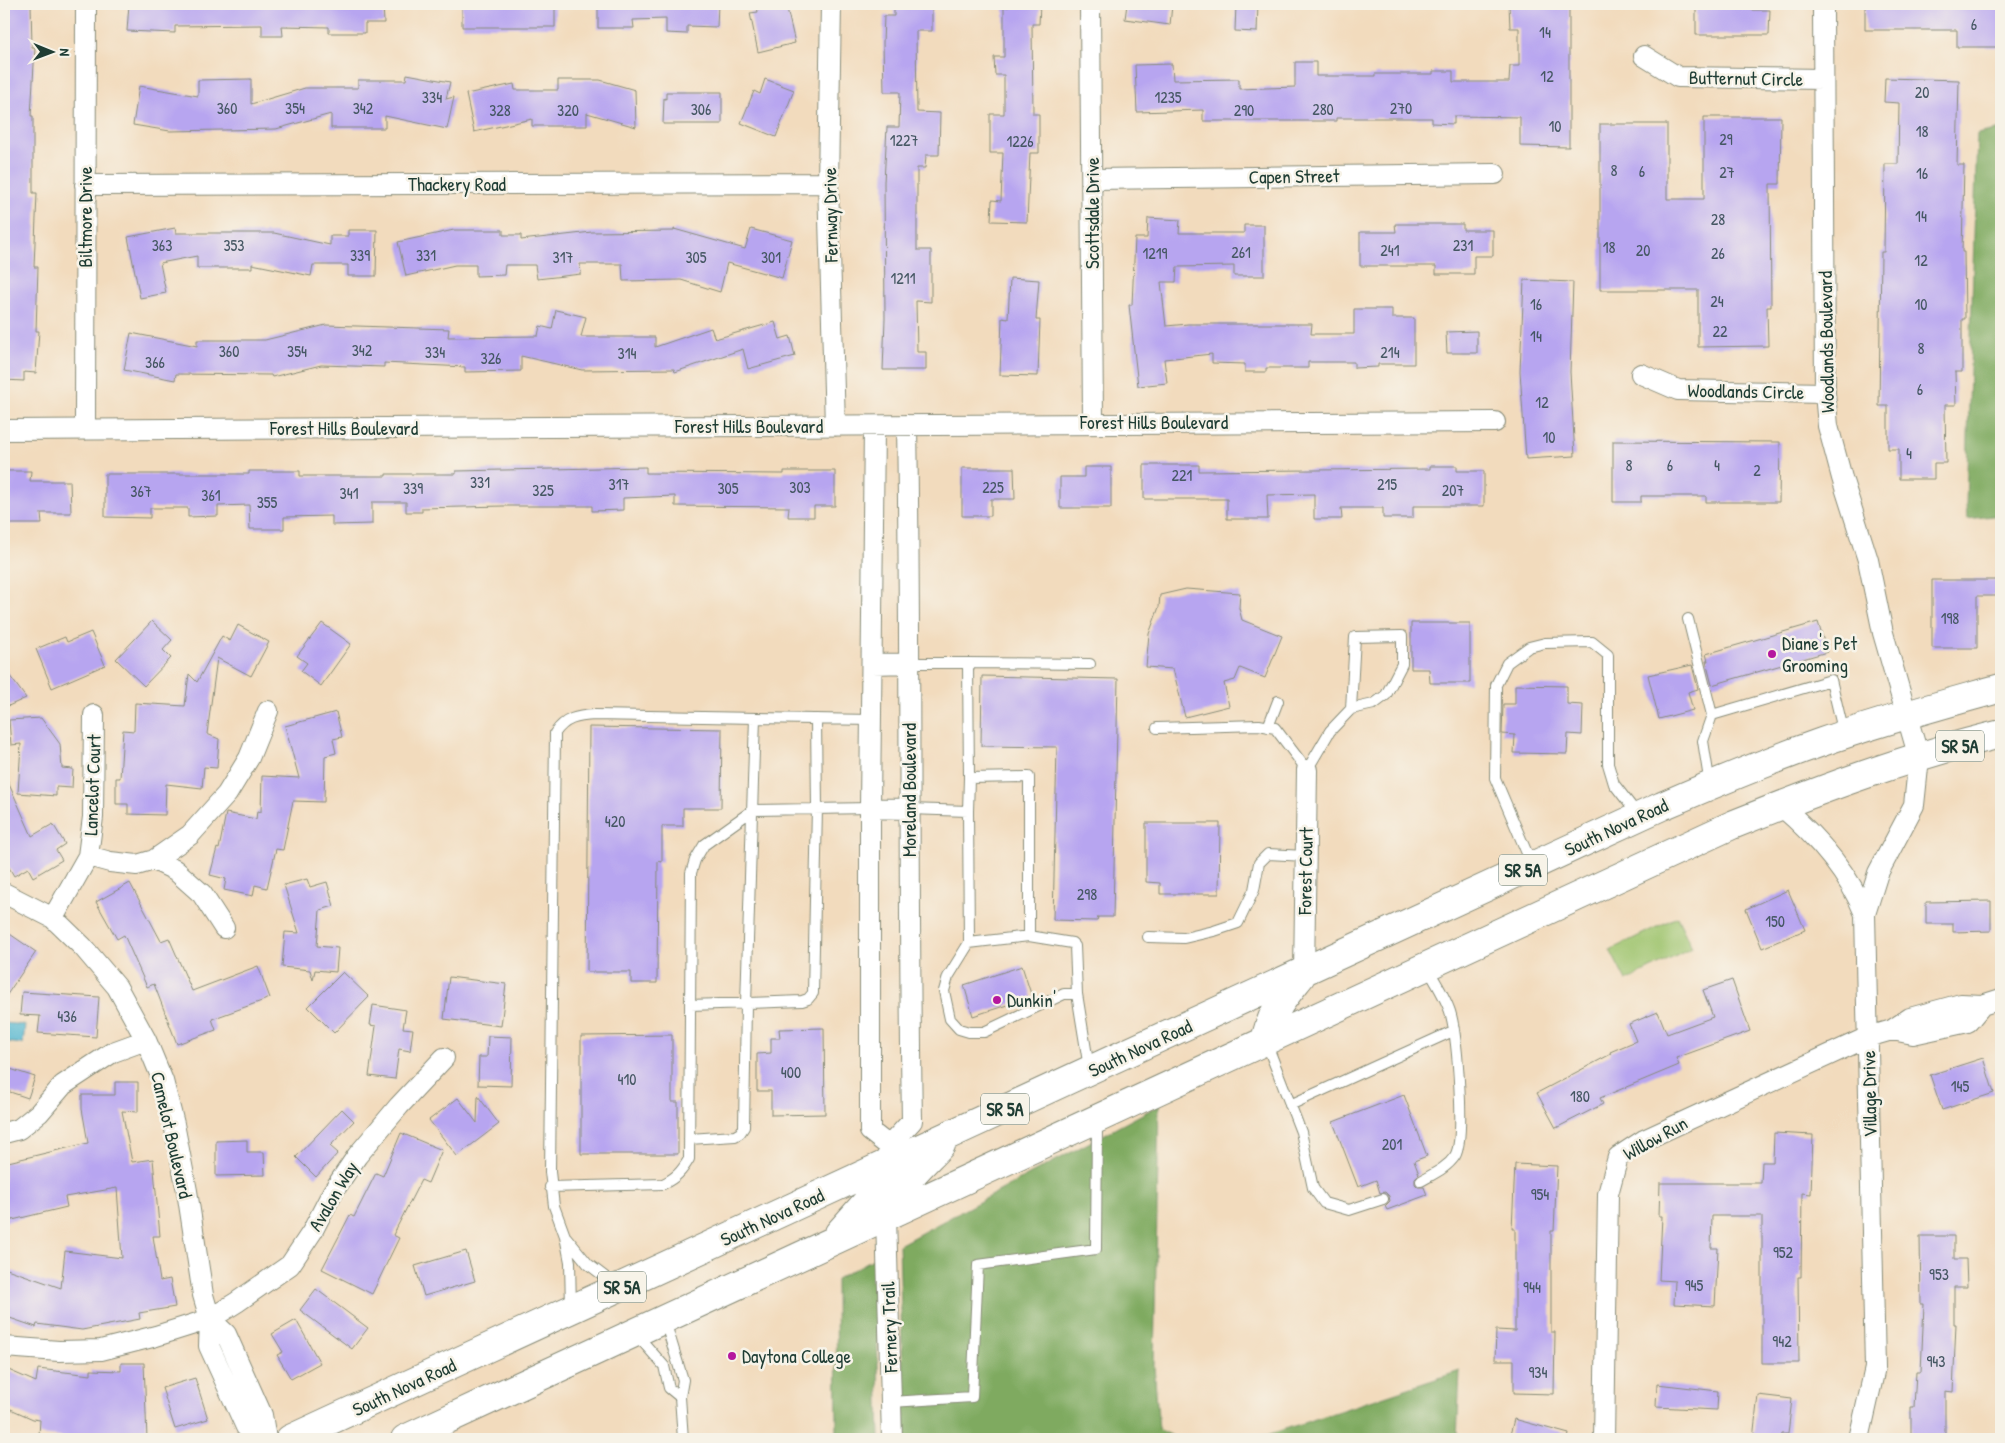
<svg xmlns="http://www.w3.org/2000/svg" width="2005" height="1443" viewBox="0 0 2005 1443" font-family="'Patrick Hand',sans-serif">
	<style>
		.green { fill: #9fc46e; stroke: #5f8051 }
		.forest { fill: #7faa61; stroke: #4f744a }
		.water { fill: #51b6d0; stroke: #387a82 }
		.building { fill: #b7a5f0 }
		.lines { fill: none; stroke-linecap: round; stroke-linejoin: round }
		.service-casing { stroke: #888c78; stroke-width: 12 }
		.minor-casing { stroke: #888c78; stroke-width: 22 }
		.primary-casing { stroke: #888c78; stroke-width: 30 }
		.service { stroke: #fff; stroke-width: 10 }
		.minor { stroke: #fff; stroke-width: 20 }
		.primary { stroke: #fff; stroke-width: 28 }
		.poi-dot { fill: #b5179e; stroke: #f7f3e8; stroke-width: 2 }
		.labels { text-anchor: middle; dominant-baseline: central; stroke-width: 5; stroke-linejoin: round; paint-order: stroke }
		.number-label { font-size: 16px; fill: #455763 }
		.shield { fill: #f7f3e8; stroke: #60746a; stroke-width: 1 }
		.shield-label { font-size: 18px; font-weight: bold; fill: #1f3d34 }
		.street-label { font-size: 19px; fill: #1f3d34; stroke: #f7f3e8 }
		.poi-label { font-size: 19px; fill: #1f3d34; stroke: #f7f3e8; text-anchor: start }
	</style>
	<rect width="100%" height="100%" fill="#f7f3e8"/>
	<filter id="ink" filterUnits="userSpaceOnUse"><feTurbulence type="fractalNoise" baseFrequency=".02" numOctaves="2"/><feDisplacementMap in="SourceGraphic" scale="10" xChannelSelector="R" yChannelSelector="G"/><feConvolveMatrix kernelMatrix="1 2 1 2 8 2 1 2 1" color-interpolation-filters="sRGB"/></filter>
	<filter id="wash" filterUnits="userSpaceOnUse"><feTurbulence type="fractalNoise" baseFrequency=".0096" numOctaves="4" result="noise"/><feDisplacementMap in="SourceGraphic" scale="20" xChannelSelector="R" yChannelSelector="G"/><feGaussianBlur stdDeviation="1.12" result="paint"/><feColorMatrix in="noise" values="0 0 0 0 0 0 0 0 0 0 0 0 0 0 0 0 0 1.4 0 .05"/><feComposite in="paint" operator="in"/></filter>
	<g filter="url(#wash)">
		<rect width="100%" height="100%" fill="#f2dbbd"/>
		<path class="green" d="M1677,917L1692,948L1626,981L1610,950Z"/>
		<path class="forest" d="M2001,129V515L1967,519L1966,505L1977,134Z
			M1159,1105L1154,1366L1159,1430L1179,1439H905L899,1245Z
			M875,1258L880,1439H837L836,1279Z
			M1460,1371L1457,1439H1255Z"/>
		<path class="water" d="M4,1023L25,1025L23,1044L4,1042Z"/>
		<g id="blocks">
			<path class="building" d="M4,4H31L32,47H35L31,116H33V193H37L34,267H38L36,331H39L36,373L24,372V381L4,380V329H7L8,293H4V103L8,25H4Z
				M129,4H383L384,23H365V33H329V27L282,26L283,36H262V25L175,26V33L127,31Z
				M462,4H555V27H462Z
				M598,4H718L717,27L687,26V34L666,33V19L633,20L634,28H598Z
				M756,4H786L795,43L758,52L750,13L758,12Z
				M894,4H923V6H932V31H916L917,112L940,113L939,155H926L925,168H917V250H931V302L916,301L917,352H926V370H883L885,319L884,182L887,127H899L900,92H884L883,43L884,16H894Z
				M1009,4H1040L1039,24H1032L1033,114H1039V153H1030L1027,222L991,221L992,200L1001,201L1003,153H990V114H1004V75H995L994,57H1004V7H1009Z
				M1127,4L1172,5L1170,25L1125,19Z
				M1236,4H1258L1257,32L1235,31Z
				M1509,4H1569V147L1520,146V117L1454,116V124L1432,123V118H1336V121H1203V110L1137,112L1135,65L1172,64L1173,80L1239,79V89L1295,87V62H1316V76H1375V74H1433V71H1453V82H1509L1510,66H1519V28H1510Z
				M1696,4H1751V10H1770L1769,35H1696Z
				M1865,4H2001V47H1957V30H1865Z
				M407,74L450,82L446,99L454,97L447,129L385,116V128H331V114L276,129L170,131L133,125L139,86L198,96V80L251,79V104L305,88H358V80H406Z
				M1885,78L1959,80L1957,165H1964L1962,252H1964L1965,319H1962V372H1955L1956,405H1945L1946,463H1934V479H1899V449H1888V406H1879L1881,252H1884L1885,164H1898L1899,103L1884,102Z
				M765,79L794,90L776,137L741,123L754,91L760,94Z
				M558,80H600L635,90L636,127L587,113V126H532V119L474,132L466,94L514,84L515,90H558Z
				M666,92H722V124H663L664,98L666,99Z
				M1704,117H1781L1780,184H1770L1771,307H1767L1768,346L1698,347V290H1600V124H1667V199H1704Z
				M1148,218L1180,220L1179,233H1244V225H1264V276H1234V266L1177,267L1176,282H1161L1166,326L1188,324H1312L1311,334H1354V309H1392V318H1414V364H1378V367L1354,368V362H1308V368H1266V372H1245V364L1212,363V354L1164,359L1167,383L1138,386L1129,305H1132L1135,238H1147Z
				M1395,224H1463V230H1493V256H1474V274H1436V266H1360V232H1396Z
				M175,228L176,233H274L330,245V236H348V230H377L376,276H348V265H313L311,276L252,264V268H197V256L160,263L166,293L140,298L128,237Z
				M674,229L745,249L751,229L792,240L782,278L727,263L720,292L681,280L623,281L622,264H580L581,274L537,279L535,265H505L504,275L476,276V265H455L406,276L398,242L454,230H503V235H521V240L592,232L674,231Z
				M1010,278L1039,280L1036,320H1040L1038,376L1000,375L1002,318L1008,319Z
				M1524,280L1573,282L1570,372L1575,456L1526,459L1520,371Z
				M556,310L586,317L581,337H655V347L711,328L715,339L775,322L780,339L790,336L795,356L748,369L743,349L675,372L674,369L582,370L521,356V371L465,372V367L384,363V367L321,365L272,377L271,375L176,374L175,380L124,370L131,333L197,346V340H265L326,325L449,329L448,337L538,336L540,326L552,329Z
				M1477,331V353H1447L1446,332Z
				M1613,441L1780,442L1779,502H1706V496H1641V502H1613Z
				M1144,465H1199V471L1430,469V466H1457V471H1484V506H1413V518H1383V508H1341L1342,519H1314V494L1267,495L1268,519H1227V499H1144Z
				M646,467V473L784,474V471H835V506H814V517H788L789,507L675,506V496L623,498V510L592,511V506H503L422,508V512H406V502H372V524L332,525V516L284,517V529H250L249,505L218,506V516L188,517V508H150V518L105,517V474H249V471H300V476H386V474H456V471Z
				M1084,467H1111V508H1060V477H1084Z
				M962,468H1014L1015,499H991V516H962Z
				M4,471H31L30,481H70L71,513H41L42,524H4Z
				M1932,580H2001V596H1977V648H1932Z
				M1186,589L1240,593L1239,608L1242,620L1282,636L1265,678L1240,668L1235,680L1224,683L1229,706L1185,717L1173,669L1146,667L1149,634L1159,607L1160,595Z
				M152,621L172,640L163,650L171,658L144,686L116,659Z
				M1818,622L1827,652L1712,685L1706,661H1708L1706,654Z
				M322,623L351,644L321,686L301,671L307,663L297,656Z
				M1411,623H1470V683H1430L1429,669H1411Z
				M238,625L269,642L251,676L217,658L207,734L219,739L217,768L204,767L202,788L166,784L165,815L128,814V804H116V778H120L123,730L134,731L135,703L185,706L189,674L197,682L222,636L230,641Z
				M91,632L105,665L52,688L36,649L65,637L67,642Z
				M1692,665L1698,689L1688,692L1693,710L1659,719L1648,675Z
				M4,668L26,698L4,708Z
				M982,676L1118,679L1113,917H1098L1097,921L1053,920L1057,747L981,746Z
				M1515,685L1567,686V704L1583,705L1582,735L1568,734L1567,754L1514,753L1515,735L1502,734L1503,704H1515Z
				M336,712L342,737L333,739L336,753L325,756L324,802L293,801L283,850L276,849L267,888L255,885L253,896L224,890L226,879L210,875L217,848L219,849L226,813L256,819L257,811L261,812L262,776L299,778L285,726Z
				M41,718L60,744L62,768L73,769L72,788L56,787V796L18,793L21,744L11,745L9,720Z
				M589,727L722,729L721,808H683V826H662V862L658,861L657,983H631V972H587Z
				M4,773L32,836L53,824L65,844L56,850L62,860L33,877L28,868L14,876L4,859Z
				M1146,823H1220L1219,894H1160V883L1146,882Z
				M307,879L310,887L327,882L334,906L320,910L317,946L338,948L336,972L315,970L313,980L310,970L282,967L285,932L299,933L284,885Z
				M130,883L161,941L169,938L192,991L258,966L270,998L212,1019L216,1030L177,1044L154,984L147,987L124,935L117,939L96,902Z
				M1788,890L1805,930L1762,948L1746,909Z
				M1991,901V931L1953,932V924H1926V902Z
				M4,930L36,952L4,999Z
				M1022,966L1032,997L973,1016L964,985Z
				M343,972L369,997L334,1033L308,1007Z
				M449,977L506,984L501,1026L444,1019Z
				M1732,980L1750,1031L1676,1058L1679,1065L1600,1098L1603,1104L1556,1128L1537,1093L1611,1054L1610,1052L1636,1041L1629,1024L1658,1012L1667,1034L1713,1017L1703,990Z
				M22,992L99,997L96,1037L38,1033L40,1016L20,1015Z
				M373,1005L406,1010L403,1028L413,1029L410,1051L399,1049L395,1079L369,1076L376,1026L370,1025Z
				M824,1028L825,1114L771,1115V1091H757V1054L771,1053V1038H780L779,1029Z
				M672,1035V1102H678V1154H581V1036Z
				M488,1036L512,1037L511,1086L478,1085L479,1057H487Z
				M1983,1058L1994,1093L1942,1110L1930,1075Z
				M4,1067L35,1077L28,1098L4,1090Z
				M115,1082H138V1112L122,1111L132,1162L153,1159L160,1236H153L160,1281L170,1279L175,1307L139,1313L140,1319L82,1330L37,1324L36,1327L4,1316V1268L61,1288L65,1251L122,1258L117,1188L65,1197L67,1207L4,1222V1163L88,1143L82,1109V1095H115Z
				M1404,1095L1427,1156L1414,1161L1419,1174L1415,1178V1184L1418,1187H1424L1427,1195L1387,1210L1385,1206L1390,1201L1389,1196L1385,1192L1380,1193L1376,1180L1358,1187L1333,1122Z
				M478,1096L499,1124L457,1156L429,1120L458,1098L477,1123Z
				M342,1109L354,1121L330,1146L338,1153L316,1177L296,1157Z
				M401,1133L442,1150L428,1183L421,1180L393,1235L399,1238L372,1294L322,1269L350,1215L354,1217L376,1173L383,1176Z
				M1774,1133L1813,1135L1811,1194L1802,1193L1801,1277H1798L1799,1363H1762V1216H1712L1711,1248H1718L1715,1306L1674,1304L1675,1281L1659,1280L1662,1216H1659L1660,1183H1761L1762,1162H1773Z
				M247,1140V1152H264L265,1175L216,1176V1141Z
				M1515,1164L1557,1166L1554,1231H1551V1332H1555L1554,1394L1514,1393V1360H1495L1496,1330L1515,1331V1229H1512Z
				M1920,1236H1954V1259H1966L1967,1287H1954V1324H1956L1953,1392L1945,1391V1439H1911V1407H1914L1916,1372H1921L1924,1304H1921Z
				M466,1251L475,1281L424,1296L415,1266Z
				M316,1289L368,1328L352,1349L300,1310Z
				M296,1320L320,1363L291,1379L277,1355L283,1352L272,1334Z
				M121,1363H144L147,1439H79L39,1435L40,1420L33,1419L4,1406V1368L36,1382L38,1369L91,1375V1370L121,1371Z
				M195,1378L208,1419L175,1429L162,1388Z
				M1657,1384L1718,1391L1717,1410L1656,1407Z
				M1758,1395L1792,1399L1788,1434H1782L1781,1439H1753Z
				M1514,1419L1569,1434L1568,1439H1509Z"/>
		</g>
	</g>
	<g filter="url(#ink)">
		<use href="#blocks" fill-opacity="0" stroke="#888c78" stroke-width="1"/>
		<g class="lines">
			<defs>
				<path id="service" d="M1688,619L1712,715
					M909,663H968
					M1268,727L1278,701
					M1157,728L1259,725L1275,728L1307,770L1330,731L1351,709L1355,637L1402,636V664L1386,695L1374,704L1351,709
					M1710,785L1703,741L1712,715L1831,680L1844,734
					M909,809L968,811L969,943L1029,936V777L969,778L968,663L1090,664
					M968,811L969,778
					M1532,865L1495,778L1496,685L1507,663L1529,647L1545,643L1592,642L1608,655V764L1614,784L1638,815
					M1029,936L1072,943L1075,946L1077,994L1089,1068
					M1148,937L1184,938L1214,931L1238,923L1254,890L1259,863L1268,854L1305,856
					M969,943L948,977L944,991L950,1019L959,1029L969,1032H984L1064,994H1077
					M690,1005L802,1001L808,999L813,993L817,808L816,719
					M1266,1042L1301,1132L1313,1188L1324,1203L1349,1210L1383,1199
					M1290,1105L1453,1031
					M689,1139L735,1136L740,1133L744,1127L746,1004L755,718
					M1421,1181C1433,1174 1447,1168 1455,1156C1466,1138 1457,1038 1451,1015C1447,999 1435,982 1427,967
					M550,1187L663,1184C676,1178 682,1171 689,1159L691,873L695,860L704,845L753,810L870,808
					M566,1237L588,1264L617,1286
					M571,1308L570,1262L565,1236L554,1206L550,1172L555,733C565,718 577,716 595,715L872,720
					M636,1334L664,1366L669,1388L680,1397L683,1380L665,1321
					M680,1397L683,1439
					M891,1402L972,1397L978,1265L1096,1249L1097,1122"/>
				<path id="minor" d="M831,4L828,183L835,426
					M1090,4L1093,422
					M1823,4L1825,393L1828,426L1842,478L1868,560L1883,633L1919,758L1914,805L1878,873L1865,914L1875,1368L1859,1439
					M1644,56L1678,77L1823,79
					M1093,179L1495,174
					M85,185L828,183
					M1641,374L1678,390L1825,393
					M874,426L870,808V1131L889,1146
					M4,430C501,430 998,422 1495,422
					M85,430L86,4
					M872,664L909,663
					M1781,806C1815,835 1848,871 1865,914
					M870,808L909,809
					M88,856L110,862L137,865L154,860L190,835L227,794L249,758L268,711
					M154,860L175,870L202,894L224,928
					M4,893L53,918L83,947L117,987L146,1040L163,1081L174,1124L187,1191L203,1295L210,1319L209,1346L246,1427L258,1439
					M53,918L88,856L93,817L94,715
					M1304,973L1307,770
					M1892,1030L1913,1034L1968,1022L1982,1005
					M4,1133L19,1129L39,1113L63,1085L113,1052L146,1040
					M887,1163L889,1146L912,1121C908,889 911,657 907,425
					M886,1216L892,1439
					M210,1319L226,1334L262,1415L266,1439
					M4,1347L59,1351L101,1350L156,1336L210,1319L237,1302L290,1265L312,1232L332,1193L357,1156L399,1106L444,1058
					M1604,1439L1608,1194L1618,1157L1644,1140L1868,1037L1892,1030L1910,1018L1961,1004L1982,1005L2001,999"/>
				<path id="primary" d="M1265,1041C1272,1010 1282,1000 1301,976
					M886,1216C896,1187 920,1167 941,1145
					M839,1233L871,1197L887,1163
					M290,1439L1662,806C1715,783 1768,761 1822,742C1881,721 1941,705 2001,688
					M405,1439L1732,825C1819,790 1909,756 2001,734"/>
			</defs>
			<use href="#service" class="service-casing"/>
			<use href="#minor" class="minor-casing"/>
			<use href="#primary" class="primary-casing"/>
			<use href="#service" class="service"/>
			<use href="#minor" class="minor"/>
			<use href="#primary" class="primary"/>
		</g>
	</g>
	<g class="poi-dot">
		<circle cx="1772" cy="654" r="5"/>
		<circle cx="997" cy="1000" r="5"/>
		<circle cx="732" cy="1356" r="5"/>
	</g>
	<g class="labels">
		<g class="number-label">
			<text x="1974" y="24">6</text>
			<text x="1545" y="32">14</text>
			<text x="1547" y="76">12</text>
			<text x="1922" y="92">20</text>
			<text x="432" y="97">334</text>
			<text x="1168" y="97">1235</text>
			<text x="227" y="108">360</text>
			<text x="295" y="108">354</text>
			<text x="363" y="108">342</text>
			<text x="1401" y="108">270</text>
			<text x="701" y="109">306</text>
			<text x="1323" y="109">280</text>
			<text x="500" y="110">328</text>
			<text x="568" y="110">320</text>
			<text x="1244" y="110">290</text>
			<text x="1555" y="126">10</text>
			<text x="1922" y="131">18</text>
			<text x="1726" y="139">29</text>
			<text x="904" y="140">1227</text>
			<text x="1020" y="141">1226</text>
			<text x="1614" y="170">8</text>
			<text x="1642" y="171">6</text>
			<text x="1727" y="172">27</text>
			<text x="1922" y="173">16</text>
			<text x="1921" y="216">14</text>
			<text x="1718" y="219">28</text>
			<text x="162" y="245">363</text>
			<text x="234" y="245">353</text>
			<text x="1463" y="245">231</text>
			<text x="1609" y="247">18</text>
			<text x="1390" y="250">241</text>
			<text x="1643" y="250">20</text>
			<text x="1241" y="252">261</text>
			<text x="1155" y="253">1219</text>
			<text x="1718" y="253">26</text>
			<text x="360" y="255">339</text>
			<text x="426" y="255">331</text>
			<text x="563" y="257">317</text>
			<text x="696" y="257">305</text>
			<text x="771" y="257">301</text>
			<text x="1921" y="260">12</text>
			<text x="903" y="278">1211</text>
			<text x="1717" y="301">24</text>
			<text x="1536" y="304">16</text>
			<text x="1921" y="304">10</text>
			<text x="1720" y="331">22</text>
			<text x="1536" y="336">14</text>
			<text x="1921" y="348">8</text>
			<text x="362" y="350">342</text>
			<text x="229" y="351">360</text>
			<text x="297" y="351">354</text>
			<text x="435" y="352">334</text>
			<text x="1390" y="352">214</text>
			<text x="627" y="353">314</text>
			<text x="491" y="358">326</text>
			<text x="155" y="362">366</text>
			<text x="1920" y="389">6</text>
			<text x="1542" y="402">12</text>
			<text x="1549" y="437">10</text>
			<text x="1909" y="453">4</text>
			<text x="1629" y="465">8</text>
			<text x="1670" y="465">6</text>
			<text x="1717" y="465">4</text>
			<text x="1757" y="470">2</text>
			<text x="1182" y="475">221</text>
			<text x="480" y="482">331</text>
			<text x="619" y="484">317</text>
			<text x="1387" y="484">215</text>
			<text x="800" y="487">303</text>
			<text x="993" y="487">225</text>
			<text x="413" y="488">339</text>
			<text x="728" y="488">305</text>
			<text x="543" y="490">325</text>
			<text x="1453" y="490">207</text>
			<text x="141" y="491">367</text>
			<text x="349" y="493">341</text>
			<text x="211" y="495">361</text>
			<text x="267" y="502">355</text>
			<text x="1950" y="618">198</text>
			<text x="615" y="821">420</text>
			<text x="1087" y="894">298</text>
			<text x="1775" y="921">150</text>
			<text x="67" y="1016">436</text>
			<text x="791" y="1072">400</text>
			<text x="627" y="1079">410</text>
			<text x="1960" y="1086">145</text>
			<text x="1580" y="1096">180</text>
			<text x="1392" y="1144">201</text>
			<text x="1540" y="1194">954</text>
			<text x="1783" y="1252">952</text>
			<text x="1939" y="1274">953</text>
			<text x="1694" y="1285">945</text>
			<text x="1532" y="1287">944</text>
			<text x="1782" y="1341">942</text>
			<text x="1936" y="1361">943</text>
			<text x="1538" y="1372">934</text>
		</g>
		<g class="shield">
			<rect x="1936" y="730.5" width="48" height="31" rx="4"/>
			<rect x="1499" y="854.5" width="48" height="31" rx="4"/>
			<rect x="981" y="1093.5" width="48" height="31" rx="4"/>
			<rect x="598" y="1271.5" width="48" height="31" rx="4"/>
		</g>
		<g class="shield-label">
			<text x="1960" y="746">SR 5A</text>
			<text x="1523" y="870">SR 5A</text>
			<text x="1005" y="1109">SR 5A</text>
			<text x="622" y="1287">SR 5A</text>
		</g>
		<g class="street-label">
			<text transform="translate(1746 78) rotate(1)">Butternut Circle</text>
			<text transform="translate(1294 176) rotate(-1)">Capen Street</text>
			<text x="457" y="184">Thackery Road</text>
			<text transform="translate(1092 213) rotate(-90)">Scottsdale Drive</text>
			<text transform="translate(830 215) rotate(-91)">Fernway Drive</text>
			<text transform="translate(85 217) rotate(-90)">Biltmore Drive</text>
			<text transform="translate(1826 342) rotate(-91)">Woodlands Boulevard</text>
			<text transform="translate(1746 391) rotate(1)">Woodlands Circle</text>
			<text x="1154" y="422">Forest Hills Boulevard</text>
			<text x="749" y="426">Forest Hills Boulevard</text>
			<text x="344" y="428">Forest Hills Boulevard</text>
			<text transform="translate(92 785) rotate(-88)">Lancelot Court</text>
			<text transform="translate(909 790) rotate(-90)">Moreland Boulevard</text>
			<text transform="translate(1616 827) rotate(-25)">South Nova Road</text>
			<text transform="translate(1305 871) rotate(-89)">Forest Court</text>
			<text transform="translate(1140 1048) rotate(-25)">South Nova Road</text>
			<text transform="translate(1869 1094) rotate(-91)">Village Drive</text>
			<text transform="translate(172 1135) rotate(77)">Camelot Boulevard</text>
			<text transform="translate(1655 1138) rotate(-29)">Willow Run</text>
			<text transform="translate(333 1196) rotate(-59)">Avalon Way</text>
			<text transform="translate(772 1217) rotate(-25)">South Nova Road</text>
			<text transform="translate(889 1327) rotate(-92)">Fernery Trail</text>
			<text transform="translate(404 1387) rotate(-25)">South Nova Road</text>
		</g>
		<g class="poi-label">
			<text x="1782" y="643">Diane's Pet<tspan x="1782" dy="22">Grooming</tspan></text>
			<text x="1007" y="1000">Dunkin'</text>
			<text x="742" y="1356">Daytona College</text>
		</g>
	</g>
	<rect width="2005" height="1443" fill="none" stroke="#f7f3e8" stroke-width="20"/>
	<g transform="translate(52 52) rotate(91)" stroke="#f7f3e8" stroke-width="4" paint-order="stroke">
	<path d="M0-4L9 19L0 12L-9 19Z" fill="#1f3d34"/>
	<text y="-8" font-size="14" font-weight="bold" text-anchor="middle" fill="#1f3d34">N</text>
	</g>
</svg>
